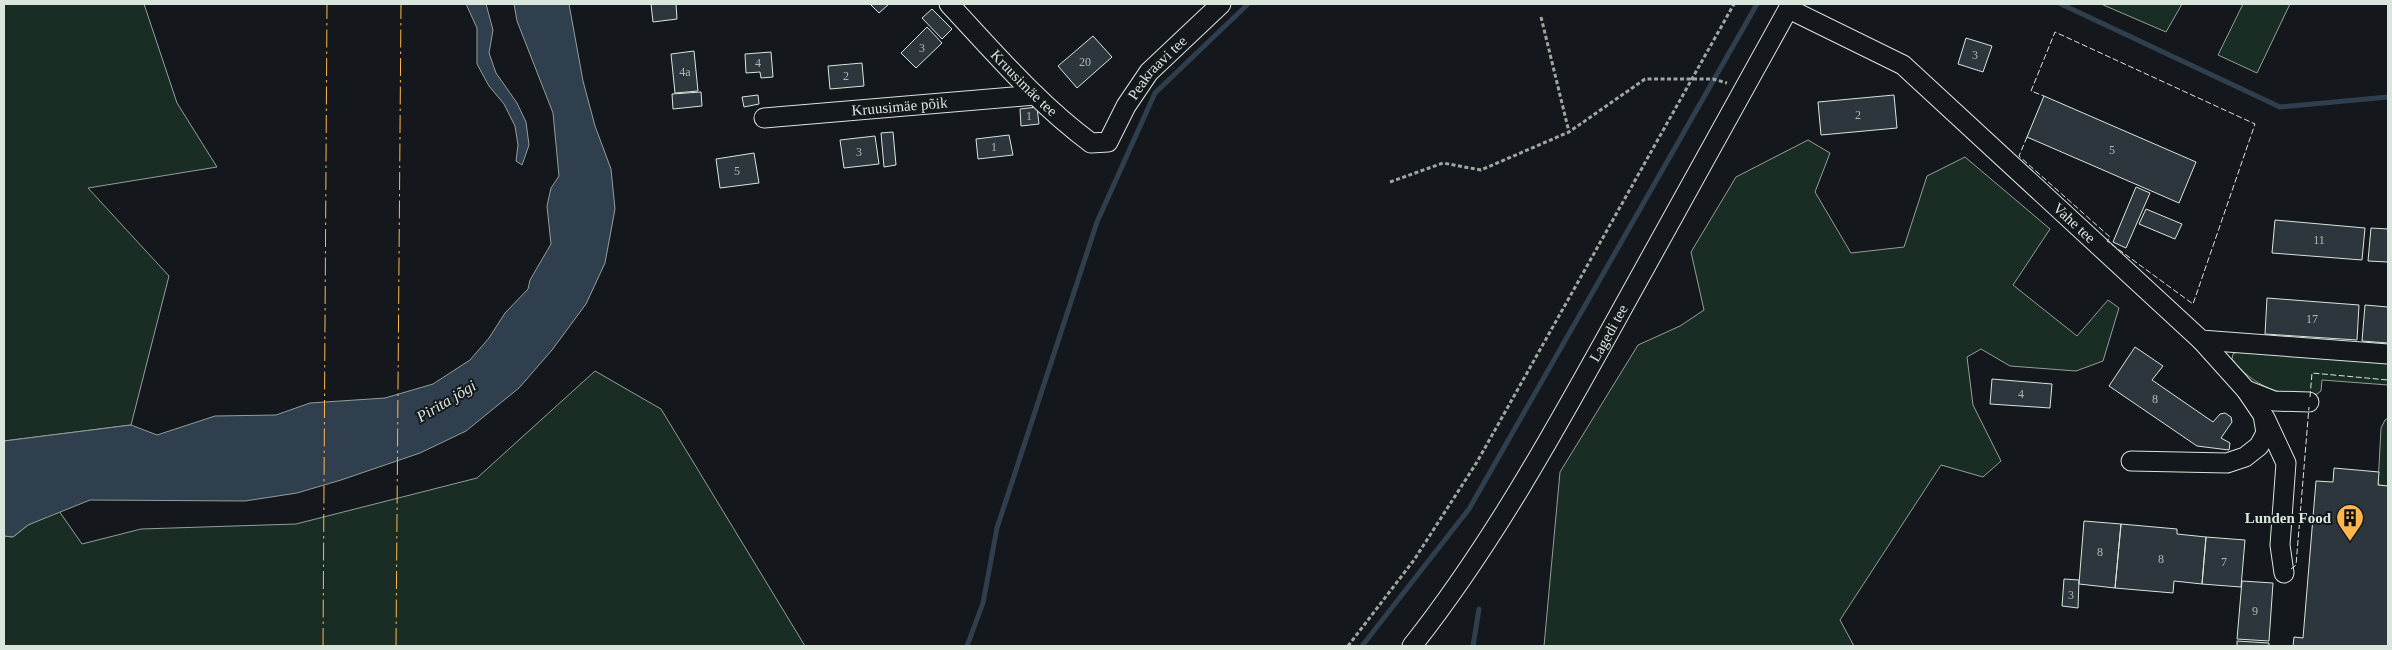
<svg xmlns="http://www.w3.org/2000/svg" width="2392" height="650" viewBox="0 0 2392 650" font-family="'Times New Roman',serif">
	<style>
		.green { fill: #1a2d24; stroke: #939e99 }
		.water { fill: #2f3f4d; stroke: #939e99 }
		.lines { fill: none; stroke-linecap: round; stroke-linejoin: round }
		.stream { stroke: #2f3f4d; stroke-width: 5 }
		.building { fill: #2c363c; stroke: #d8e6dc }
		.minor-casing { stroke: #d8e6dc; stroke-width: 21 }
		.path { stroke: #9da8a2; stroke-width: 3; stroke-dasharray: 4 2.5; stroke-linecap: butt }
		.minor { stroke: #14181c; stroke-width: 19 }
		.fence { stroke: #d8e6dc; stroke-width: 1; stroke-dasharray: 6 2.5; stroke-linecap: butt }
		.power { stroke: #ffb74d; stroke-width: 1; stroke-dasharray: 18 4 2.5 4; stroke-linecap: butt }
		.labels { text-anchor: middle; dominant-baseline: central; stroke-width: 4; stroke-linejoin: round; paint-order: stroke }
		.number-label { font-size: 12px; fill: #adbab4 }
		.street-label { font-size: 15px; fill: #d8e6dc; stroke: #14181c }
		.poi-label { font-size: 15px; font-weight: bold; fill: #d8e6dc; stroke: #14181c; text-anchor: end }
		.water-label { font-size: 16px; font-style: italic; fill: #d8e6dc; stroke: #14181c }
	</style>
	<rect width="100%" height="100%" fill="#14181c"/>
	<path class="green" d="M4,4H144L177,103L217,167L88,188L169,276L131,425L4,441Z
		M2101,4H2182L2166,32Z
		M2243,4H2290L2257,73L2218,55Z
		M1808,140L1830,153L1815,192L1851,253L1904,247L1927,176L1965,157L2050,229L2013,285L2077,336L2108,300L2119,308L2103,361L2076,371L2010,366L1981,349L1967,357L1973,405L2001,461L1983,477L1941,465L1840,620L1854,646H1544L1560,472L1638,345L1680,326L1704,310L1691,252L1736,177Z
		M2239,351L2388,361V385L2322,380L2321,391L2317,394C2285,400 2251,385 2232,359L2233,354Z
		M595,371L661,409L805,646H4V536L13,537L28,525L59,511L82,544L141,529L296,524L477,478Z
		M2388,418V486L2378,485L2381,428L2385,420Z"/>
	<path class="water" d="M466,4H486L493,30L489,53L496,73L517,103L526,122L529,145L522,165L516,161L518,145L515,126L504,104L489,86L477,64V28Z
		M514,4H569L583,81L595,126L611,169L615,209L605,263L586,304L552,350L519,388L466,431L420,453L341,480L297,493L245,501L90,500L28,525L13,537L4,536V441L131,425L157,435L215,416L276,415L310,403L385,398L433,384L470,360L489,338L505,313L528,289L530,280L551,244L547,206L551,188L559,176L553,113L517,21Z"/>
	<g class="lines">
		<path class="stream" d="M2061,4L2280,107L2388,97
			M967,646L983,603L997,528L1097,222L1155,93L1248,4
			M1362,646L1469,509L1757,4
			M1473,646L1479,609"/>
	</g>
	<path class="building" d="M651,4H676L677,19L653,22Z
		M870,4H889L879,13Z
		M932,9L952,29L942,39L922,18Z
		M927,27L942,43L916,68L901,53Z
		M1093,36L1112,57L1077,88L1058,66Z
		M1966,38L1992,46L1983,72L1958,64Z
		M694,51L698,91L675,93L671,54Z
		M771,52L773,77L761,78L760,72L746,73L745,54Z
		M862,63L864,86L830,89L828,66Z
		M701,92L702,106L673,109L672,94Z
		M758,95L759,104L744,107L742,97Z
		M1894,95L1897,128L1821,135L1818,102Z
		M2044,96L2196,162L2179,203L2027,137Z
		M1037,107L1039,124L1021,126L1020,109Z
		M893,132L896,165L884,167L881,133Z
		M1009,135L1013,155L978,159L976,139Z
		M875,136L879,164L844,168L840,140Z
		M754,153L759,183L720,188L716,159Z
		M2136,187L2150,193L2126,248L2113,242Z
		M2146,209L2182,224L2175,239L2139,224Z
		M2275,220L2365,228L2362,260L2272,253Z
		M2371,228L2388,229V262L2368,261Z
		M2267,298L2359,305L2357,340L2265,334Z
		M2365,305L2388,307V343L2362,341Z
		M2135,347L2163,366L2152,380L2213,422L2220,414L2225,413L2231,417L2232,422L2221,438L2230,443L2229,450L2197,446L2109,386Z
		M1992,379L2052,384L2050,408L1990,404Z
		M2334,468L2379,472L2378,485L2388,486V646H2293L2294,637L2303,638L2316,481L2333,482Z
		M2084,521L2121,524L2115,588L2079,584Z
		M2121,524L2177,529V534L2206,537L2202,584L2174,581L2173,593L2115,588Z
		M2206,537L2245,540L2241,587L2202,584Z
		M2064,579L2079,580L2078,608L2062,606Z
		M2242,581L2273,583L2269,641L2237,639Z
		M2237,641L2269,643V646H2237Z"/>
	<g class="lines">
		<defs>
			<g id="minor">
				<path id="s1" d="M949,4C994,52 1038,104 1091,143L1108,142L1126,106L1149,72L1221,4"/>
				<path id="s2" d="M1789,9L1903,65L2201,340L2388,354"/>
				<path id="s3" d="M764,118L1035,95"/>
				<path d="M2246,390L2274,401L2309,402"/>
				<path d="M2265,418L2286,463L2280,545L2284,573"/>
				<path d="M2131,461L2227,463L2245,457L2259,446L2266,433L2263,415L2246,390L2201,340"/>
				<path id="s4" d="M1412,646C1491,546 1554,432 1616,320C1674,215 1733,109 1791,4"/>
			</g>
		</defs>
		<use href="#minor" class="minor-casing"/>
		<path class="path" d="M1541,17L1569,132
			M1390,182L1443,163L1481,170L1569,132L1645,79H1713L1727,83
			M1348,646L1414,560L1477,462L1734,4"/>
		<use href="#minor" class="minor"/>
		<path class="fence" d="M2027,137L2019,156L2110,237L2107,241L2193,304L2255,124L2055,32L2031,91L2044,96
			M2310,397L2312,373L2388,380
			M2291,569L2296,565L2309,407"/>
		<path class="power" d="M323,646L327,4
			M396,646L401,4"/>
	</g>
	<defs>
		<symbol id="building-pin" viewBox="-11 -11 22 30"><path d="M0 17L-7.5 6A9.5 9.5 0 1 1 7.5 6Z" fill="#ffb74d" stroke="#14181c"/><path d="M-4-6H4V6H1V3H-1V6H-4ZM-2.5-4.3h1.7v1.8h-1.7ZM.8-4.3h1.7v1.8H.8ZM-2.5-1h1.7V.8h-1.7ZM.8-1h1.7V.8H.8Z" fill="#111"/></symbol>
	</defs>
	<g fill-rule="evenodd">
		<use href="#building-pin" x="2334" y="502" width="32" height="43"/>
	</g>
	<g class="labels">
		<g class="number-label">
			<text x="922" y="48">3</text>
			<text x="1975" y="55">3</text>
			<text x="1085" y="62">20</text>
			<text x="758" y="63">4</text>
			<text x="685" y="72">4a</text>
			<text x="846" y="76">2</text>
			<text x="1858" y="115">2</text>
			<text x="1029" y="116">1</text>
			<text x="994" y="147">1</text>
			<text x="2112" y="150">5</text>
			<text x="859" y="152">3</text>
			<text x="737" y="171">5</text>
			<text x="2319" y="240">11</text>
			<text x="2312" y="319">17</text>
			<text x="2021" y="394">4</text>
			<text x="2155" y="399">8</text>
			<text x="2100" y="552">8</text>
			<text x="2161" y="559">8</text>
			<text x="2224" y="562">7</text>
			<text x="2071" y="595">3</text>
			<text x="2255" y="611">9</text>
		</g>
		<g class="street-label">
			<text stroke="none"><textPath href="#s1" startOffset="306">Peakraavi tee</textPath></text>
			<text stroke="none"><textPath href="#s1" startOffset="109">Kruusimäe tee</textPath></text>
			<text stroke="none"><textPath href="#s3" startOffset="136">Kruusimäe põik</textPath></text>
			<text stroke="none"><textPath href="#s2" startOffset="360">Vahe tee</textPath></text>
			<text stroke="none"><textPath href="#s4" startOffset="370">Lagedi tee</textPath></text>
		</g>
		<g class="poi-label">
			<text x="2331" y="518">Lunden Food</text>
		</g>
		<g class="water-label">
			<text transform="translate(446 401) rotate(-31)">Pirita jõgi</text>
		</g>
	</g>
	<rect width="2392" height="650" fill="none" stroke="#d8e6dc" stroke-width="10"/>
</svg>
